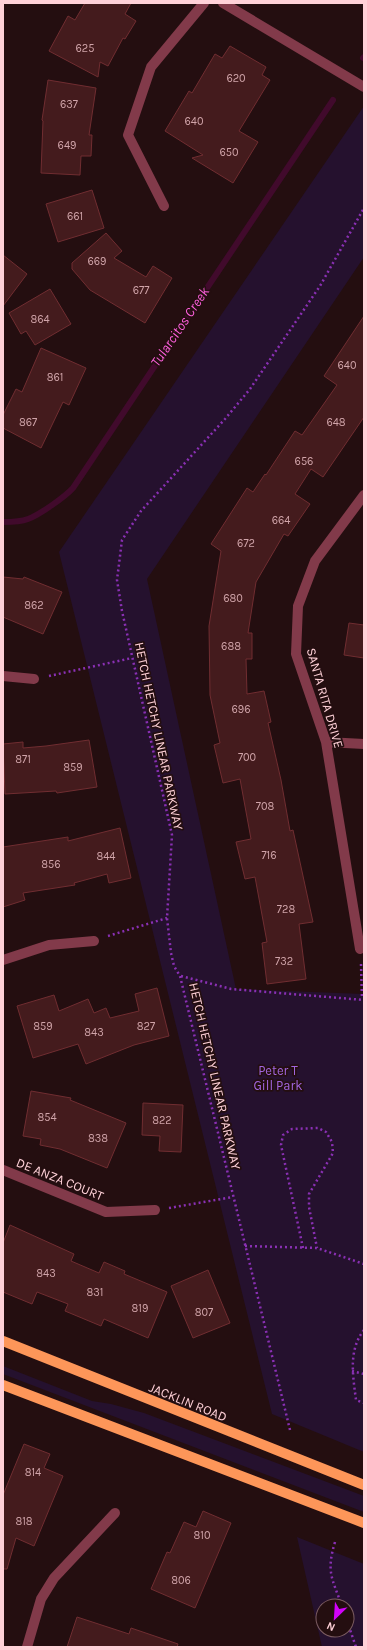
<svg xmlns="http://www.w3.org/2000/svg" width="367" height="1650" viewBox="0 0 367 1650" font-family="Karla,sans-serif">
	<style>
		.green { fill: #25112e; fill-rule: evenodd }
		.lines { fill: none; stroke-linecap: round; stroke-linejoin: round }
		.stream { stroke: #410a2c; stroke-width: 6 }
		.building { fill: #441b1d; stroke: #702d31 }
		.path { stroke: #8a30b4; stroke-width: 2.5; stroke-dasharray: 2 3; stroke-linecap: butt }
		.minor { stroke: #823a4a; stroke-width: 10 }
		.major { stroke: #fd9659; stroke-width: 10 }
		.labels { text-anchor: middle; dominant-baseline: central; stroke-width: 3.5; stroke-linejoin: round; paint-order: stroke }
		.number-label { font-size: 11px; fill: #d0a4a9 }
		.street-label { font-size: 13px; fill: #ffd1d8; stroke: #240e10 }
		.park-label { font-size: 13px; fill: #a266e0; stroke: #240e10 }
		.water-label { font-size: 14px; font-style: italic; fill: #fe60dd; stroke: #240e10 }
	</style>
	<rect width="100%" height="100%" fill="#240e10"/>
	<path class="green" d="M364,106V257L147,579L236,989L364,994V1452L272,1414L59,552Z
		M3,1366L92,1401L111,1404L144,1413L364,1496V1512L3,1374Z
		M297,1537L364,1564V1647H322ZM323,1606H347V1630H323Z"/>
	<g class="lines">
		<path class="stream" d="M363,58L364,57
			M3,522C12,522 20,522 28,519C39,515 65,497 73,488L333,100"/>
	</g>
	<path class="building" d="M85,3H131L125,14L136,21L125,39L123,38L108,66L100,62L98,77L49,51L68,16L75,20Z
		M230,46L266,67L262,75L270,80L239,131L258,142L233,183L192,158L203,155L165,131L189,91L192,93L215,54L222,58Z
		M48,80L96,88L89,135H92L91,156H81L80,175L41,173L43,121L42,120Z
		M92,190L104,228L58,242L46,204Z
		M106,233L122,251L114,258L146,277L153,266L172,278L145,323L90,290L72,269V263Z
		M3,255L27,274L3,306Z
		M50,289L71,324L35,345L26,331L21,334L9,313Z
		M364,316V417L323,477L311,469L295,494L310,504L288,536L284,534L256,582L248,633H252V659H246L247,694L264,691L271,722L268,723L281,780L290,831L293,830L313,922L299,924L306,979L267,984L262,943L267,942L255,877L245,879L236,842L251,839L240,779L223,783L214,745L220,743L210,695L209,626L221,551L211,544L247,488L253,492L265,474L266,475L295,431L302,435L337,385L324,376Z
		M41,348L86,368L69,405L63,402L41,448L3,428V415L16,389L22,392Z
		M3,577L23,579L24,577L62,592L43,634L3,617Z
		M349,623L364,625V658L344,655Z
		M89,740L97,787L57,793L56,791L5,794L3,744L23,742V748L46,746Z
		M120,828L131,878L109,883L107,874L74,883L75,885L23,893L25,900L3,907V847L68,837V841Z
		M157,988L169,1036L134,1045L86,1064L78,1044L33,1058L17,1006L54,995L59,1011L88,999L94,1013L106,1008L110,1018L139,1011L135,994Z
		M31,1091L71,1098L70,1100L126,1123L107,1168L60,1149L40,1145L41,1139L23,1136Z
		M143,1103L183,1105L181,1152L159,1151L160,1136L142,1135Z
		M10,1225L74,1254L71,1261L99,1273L104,1262L125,1271L124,1274L167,1292L148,1338L104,1319L101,1326L65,1311L68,1304L37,1292L32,1304L3,1292V1243Z
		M208,1270L230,1323L193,1338L171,1286Z
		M24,1444L50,1454L44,1468L63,1476L34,1546L16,1538L7,1569H3V1495Z
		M203,1511L231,1523L195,1608L151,1589L167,1552L170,1553L184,1522L196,1527Z
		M77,1617L129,1634L131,1628L178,1644L177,1647H67Z"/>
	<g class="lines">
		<path class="path" d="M49,676L132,658
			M108,936L167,918
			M361,964L362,999
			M181,976L231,989L364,1000
			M169,1208L233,1197
			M245,1246L317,1248L364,1264
			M303,1248L281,1145L283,1135L292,1129L318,1128L326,1132L332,1142L333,1153L309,1194V1207L317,1248
			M364,1330C348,1350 353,1376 356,1400L364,1403
			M352,1371L364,1374
			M290,1430L180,976L174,966L171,953L167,918L172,835L122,611L117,580L122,540L141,511L225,419L250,389L320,286L364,208
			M335,1542C326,1572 332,1578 342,1606
			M347,1621L356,1647"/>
		<path class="minor" d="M223,3L364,87
			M164,206L128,135L151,67L204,3
			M3,676L34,679
			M326,742L364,744
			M360,949L326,742L296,654L298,606L315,561L364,495
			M3,960L49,945L94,941
			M3,1170L106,1212L155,1210
			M27,1647L41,1599L54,1578L115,1513"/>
		<path class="major" d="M3,1341L364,1485
			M3,1385L364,1523"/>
	</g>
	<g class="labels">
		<g class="number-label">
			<text x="85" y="48">625</text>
			<text x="236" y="78">620</text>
			<text x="69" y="104">637</text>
			<text x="194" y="121">640</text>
			<text x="67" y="145">649</text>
			<text x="229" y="152">650</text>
			<text x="75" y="216">661</text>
			<text x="97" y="261">669</text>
			<text x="141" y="290">677</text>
			<text x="40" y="319">864</text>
			<text x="347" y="365">640</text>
			<text x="55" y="377">861</text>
			<text x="28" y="422">867</text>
			<text x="336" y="422">648</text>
			<text x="304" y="461">656</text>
			<text x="281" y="520">664</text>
			<text x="246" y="543">672</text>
			<text x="233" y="598">680</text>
			<text x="34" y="605">862</text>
			<text x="231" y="646">688</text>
			<text x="241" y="709">696</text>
			<text x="247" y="757">700</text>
			<text x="23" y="759">871</text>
			<text x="73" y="767">859</text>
			<text x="265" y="806">708</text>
			<text x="269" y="855">716</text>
			<text x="106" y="856">844</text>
			<text x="51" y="864">856</text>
			<text x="286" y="909">728</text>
			<text x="284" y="961">732</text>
			<text x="43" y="1026">859</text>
			<text x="146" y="1026">827</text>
			<text x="94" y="1032">843</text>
			<text x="47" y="1117">854</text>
			<text x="162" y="1120">822</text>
			<text x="98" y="1138">838</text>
			<text x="46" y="1273">843</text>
			<text x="95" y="1292">831</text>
			<text x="140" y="1308">819</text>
			<text x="204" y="1312">807</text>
			<text x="33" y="1472">814</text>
			<text x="24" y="1521">818</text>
			<text x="202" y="1535">810</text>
			<text x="181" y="1580">806</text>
		</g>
		<g class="street-label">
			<text transform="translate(325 698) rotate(74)">SANTA RITA DRIVE</text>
			<text transform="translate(159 736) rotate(78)">HETCH HETCHY LINEAR PARKWAY</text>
			<text transform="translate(215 1076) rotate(77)">HETCH HETCHY LINEAR PARKWAY</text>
			<text transform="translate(60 1179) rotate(22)">DE ANZA COURT</text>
			<text transform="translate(188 1402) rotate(22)">JACKLIN ROAD</text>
		</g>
		<g class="park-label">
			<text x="278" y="1070">Peter T<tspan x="278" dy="15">Gill Park</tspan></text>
		</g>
		<g class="water-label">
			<text transform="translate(180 327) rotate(-56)">Tularcitos Creek</text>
		</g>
	</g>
	<rect width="367" height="1650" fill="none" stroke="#ffd1d8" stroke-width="8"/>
	<g transform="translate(335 1618) rotate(205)"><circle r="19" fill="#240e10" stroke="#7c5c60"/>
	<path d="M0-3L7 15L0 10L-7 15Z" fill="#d202fa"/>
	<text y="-6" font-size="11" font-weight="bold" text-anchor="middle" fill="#ffd1d8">N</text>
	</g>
</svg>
